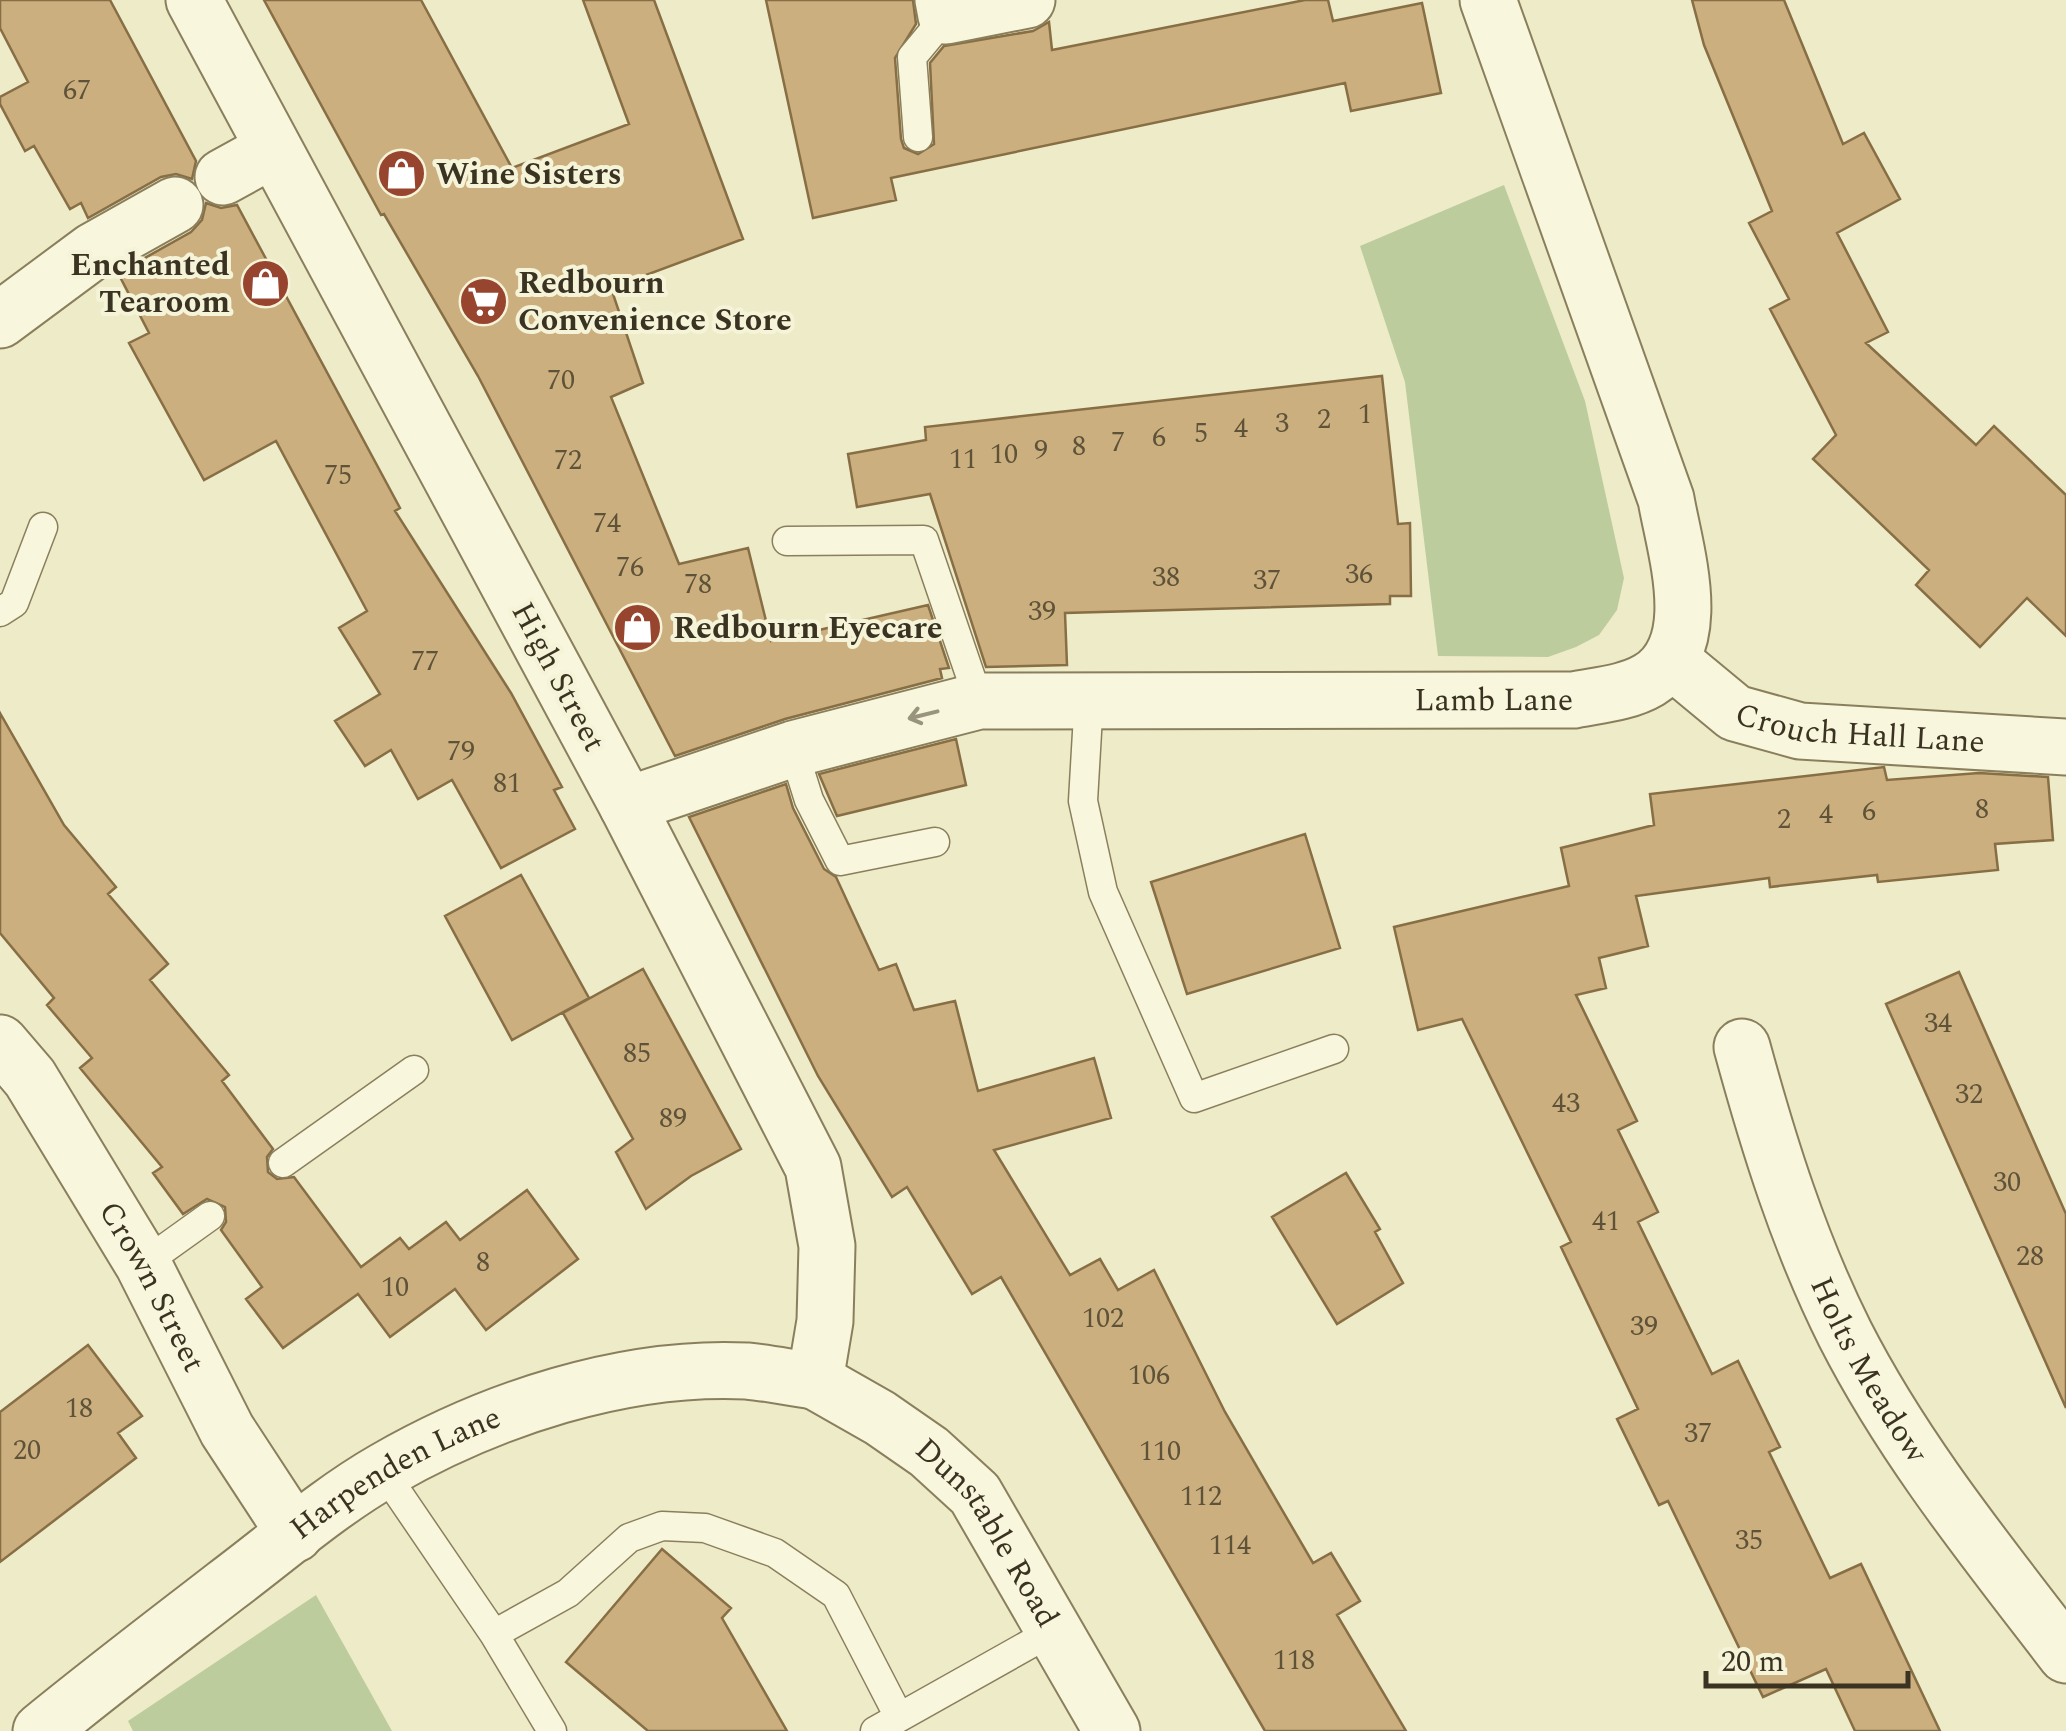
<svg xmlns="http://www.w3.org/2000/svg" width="2066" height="1731" viewBox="0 0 2066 1731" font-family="Spectral,serif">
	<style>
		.green { fill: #bccc9c }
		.building { fill: #cbaf7f; stroke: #886e44; stroke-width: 2.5 }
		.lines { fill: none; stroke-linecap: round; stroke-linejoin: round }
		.service-casing { stroke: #8a7f5d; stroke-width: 31 }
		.minor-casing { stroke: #8a7f5d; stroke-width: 59 }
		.tertiary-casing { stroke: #8a7f5d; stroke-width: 59 }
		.service { stroke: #f8f6dc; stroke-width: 28 }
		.minor { stroke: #f8f6dc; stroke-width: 55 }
		.tertiary { stroke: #f8f6dc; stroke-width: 55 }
		.oneway { stroke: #99947e }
		.labels { text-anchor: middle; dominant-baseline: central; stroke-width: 8; stroke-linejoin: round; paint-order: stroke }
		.number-label { font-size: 28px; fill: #5e5238 }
		.poi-label { font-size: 32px; font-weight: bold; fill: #3a3321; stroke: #f5f3d8; text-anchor: start }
		.street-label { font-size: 32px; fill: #3a3321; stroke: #f5f3d8 }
	</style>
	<rect width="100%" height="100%" fill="#eeebc8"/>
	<path class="green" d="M1504,185L1585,401L1624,578L1617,610L1599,635L1576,647L1548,657L1438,656L1405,382L1360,246Z
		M316,1595L392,1731H133L128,1721Z"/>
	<path class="building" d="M0,0H110L196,161L192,179L176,174L161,177L88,218L81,203L70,209L34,146L25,151L0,104V97L28,82L0,28Z
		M264,0H421L512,168L629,124L583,0H654L743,239L611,288L643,383L611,397L679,564L748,548L771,641L928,605L949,668L940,669L942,678L785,719L675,756L478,376L384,214L381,215Z
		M766,0H913L916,24L895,58L901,139L904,148L918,154L934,144L930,63L944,46L1033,31L1049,22L1052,50L1305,0H1328L1333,21L1422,3L1441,93L1351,111L1345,83L891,178L896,200L813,218Z
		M1692,0H1784L1843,144L1864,133L1900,199L1837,233L1888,332L1866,343L1976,445L1994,426L2066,495V636L2027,598L1980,647L1916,585L1929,570L1813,459L1836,435L1770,309L1789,299L1749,223L1772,211L1704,45Z
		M206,203L221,208L237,205L400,508L395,511L511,693L562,787L554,790L575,829L501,868L452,780L418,799L391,750L365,766L335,721L380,694L339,628L367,611L276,441L204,480L129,343L149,333L118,273L191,232L202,220Z
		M1382,376L1398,524L1410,523L1411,596H1390V604L1065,613L1067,665L986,667L930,494L857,507L848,454L926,440L925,427Z
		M0,713L64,825L116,887L108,894L168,964L150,980L229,1075L222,1081L273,1149L267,1157L268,1172L277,1179L294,1177L361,1267L400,1238L409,1249L446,1222L460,1240L527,1190L578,1259L486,1330L455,1289L390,1337L358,1294L283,1348L246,1299L262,1287L221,1230L226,1222L225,1207L207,1199L183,1214L153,1173L162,1167L80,1068L92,1058L47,1005L54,998L0,933Z
		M956,739L966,785L837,816L819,774Z
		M1884,767L1887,780L1979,773L2048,777L2053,840L1995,844L1998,870L1878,882L1877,875L1770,887L1769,878L1636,896L1648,946L1599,958L1606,988L1576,995L1637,1121L1618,1130L1658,1212L1638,1222L1712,1374L1738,1361L1780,1447L1769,1452L1830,1578L1861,1564L1940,1731H1855L1826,1669L1763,1697L1668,1501L1659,1505L1617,1419L1638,1409L1561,1247L1571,1242L1462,1019L1418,1030L1394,927L1569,886L1561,848L1654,825L1650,794Z
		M786,784L793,808L824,869L836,877L879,970L896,964L914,1010L955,1001L978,1091L1094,1058L1111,1118L994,1150L1070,1275L1100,1259L1118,1290L1154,1270L1225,1412L1313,1563L1331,1553L1360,1601L1337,1615L1406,1731H1265L1001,1277L972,1294L907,1187L892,1197L818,1076L689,817Z
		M1305,834L1340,948L1187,994L1151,882Z
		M521,875L589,998L512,1040L445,916Z
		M643,969L741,1149L691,1176L646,1209L616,1152L633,1139L563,1013Z
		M1959,972L2066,1214V1408L1886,1004Z
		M1346,1173L1380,1229L1375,1232L1403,1283L1337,1324L1272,1217Z
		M88,1345L142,1416L118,1433L136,1458L0,1562V1412Z
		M662,1549L731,1608L722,1618L787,1731H648L566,1662Z"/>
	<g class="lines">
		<defs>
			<path id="service" d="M918,137L912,57L946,16
				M787,541L924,540L979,701
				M0,612L14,603L43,527
				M1089,698L1083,801L1103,892L1194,1098L1334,1049
				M793,749L809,800L840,861L935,842
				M283,1163L414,1070
				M143,1264L210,1216
				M383,1471L494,1634L552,1731
				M494,1634L568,1593L629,1538L662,1526L705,1528L775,1553L836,1595L899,1717
				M875,1731L1053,1631"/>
			<g id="minor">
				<path d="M943,0L946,16L1027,0"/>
				<path d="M223,177L272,150"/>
				<path d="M0,320L93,251L175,205"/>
				<path id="s1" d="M1671,660L1735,713L1800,731L2066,747"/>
				<path id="s2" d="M627,805L793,749L979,701L1574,700C1599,695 1627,693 1649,680C1707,646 1675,551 1666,499L1488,0"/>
				<path id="s3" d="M0,1043L30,1078L143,1264L227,1430L295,1534"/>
				<path id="s4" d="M1742,1047C1769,1146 1799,1242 1845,1334C1904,1450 1987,1552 2066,1655"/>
				<path id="s5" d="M815,1381L880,1418L929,1452L975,1494L1112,1731"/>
			</g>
			<g id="tertiary">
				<path id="s6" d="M41,1731C102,1681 164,1634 226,1586C278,1547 329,1502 385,1470C491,1409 624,1365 747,1371C769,1373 792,1378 815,1381L825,1321L827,1246L813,1167L627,805L194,0"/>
			</g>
		</defs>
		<use href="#service" class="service-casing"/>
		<use href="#minor" class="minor-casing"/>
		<use href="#tertiary" class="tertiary-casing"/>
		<use href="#service" class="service"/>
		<use href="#minor" class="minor"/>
		<use href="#tertiary" class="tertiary"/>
	</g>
	<defs><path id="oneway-shaft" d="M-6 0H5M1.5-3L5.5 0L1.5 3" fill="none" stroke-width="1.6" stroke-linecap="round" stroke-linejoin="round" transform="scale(2.5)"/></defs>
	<use class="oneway" href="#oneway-shaft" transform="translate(923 715) rotate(166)"/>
	<defs>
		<symbol id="shop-disc" viewBox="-11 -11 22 22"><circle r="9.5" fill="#97452f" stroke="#f5f3d8"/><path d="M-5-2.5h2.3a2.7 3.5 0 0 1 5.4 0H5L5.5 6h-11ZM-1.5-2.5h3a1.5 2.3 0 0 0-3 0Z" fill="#fff"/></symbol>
		<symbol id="supermarket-disc" viewBox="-11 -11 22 22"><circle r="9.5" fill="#97452f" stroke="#f5f3d8"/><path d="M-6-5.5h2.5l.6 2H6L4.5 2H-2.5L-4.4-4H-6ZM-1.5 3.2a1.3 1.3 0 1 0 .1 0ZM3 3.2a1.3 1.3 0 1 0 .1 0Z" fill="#fff"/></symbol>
	</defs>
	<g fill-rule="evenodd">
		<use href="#shop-disc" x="374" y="146" width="55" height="55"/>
		<use href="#shop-disc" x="238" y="256" width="55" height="55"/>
		<use href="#supermarket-disc" x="456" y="274" width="55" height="55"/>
		<use href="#shop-disc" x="610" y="600" width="55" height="55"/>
	</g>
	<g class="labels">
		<g class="number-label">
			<text x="77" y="90">67</text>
			<text x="561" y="380">70</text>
			<text x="1365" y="414">1</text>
			<text x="1324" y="419">2</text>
			<text x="1282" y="423">3</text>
			<text x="1241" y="428">4</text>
			<text x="1201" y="433">5</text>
			<text x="1159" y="437">6</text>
			<text x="1118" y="442">7</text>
			<text x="1079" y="446">8</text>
			<text x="1041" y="450">9</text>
			<text x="1004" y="454">10</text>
			<text x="963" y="459">11</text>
			<text x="568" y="460">72</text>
			<text x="338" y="475">75</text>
			<text x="607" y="523">74</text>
			<text x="630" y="567">76</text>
			<text x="1359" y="574">36</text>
			<text x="1166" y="577">38</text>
			<text x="1267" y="580">37</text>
			<text x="698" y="584">78</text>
			<text x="1042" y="611">39</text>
			<text x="425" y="661">77</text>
			<text x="461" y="751">79</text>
			<text x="507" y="783">81</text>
			<text x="1982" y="809">8</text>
			<text x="1869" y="811">6</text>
			<text x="1826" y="814">4</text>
			<text x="1784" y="819">2</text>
			<text x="1938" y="1023">34</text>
			<text x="637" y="1053">85</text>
			<text x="1969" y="1094">32</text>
			<text x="1566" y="1103">43</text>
			<text x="673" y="1118">89</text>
			<text x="2007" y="1182">30</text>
			<text x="1606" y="1221">41</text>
			<text x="2030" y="1256">28</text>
			<text x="483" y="1262">8</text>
			<text x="395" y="1287">10</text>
			<text x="1103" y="1318">102</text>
			<text x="1644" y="1326">39</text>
			<text x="1149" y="1375">106</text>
			<text x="79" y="1408">18</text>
			<text x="1698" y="1433">37</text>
			<text x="27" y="1450">20</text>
			<text x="1160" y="1451">110</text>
			<text x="1201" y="1496">112</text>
			<text x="1749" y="1540">35</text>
			<text x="1230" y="1545">114</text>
			<text x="1294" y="1660">118</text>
		</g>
		<g class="poi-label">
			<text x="436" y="174">Wine Sisters</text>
			<text x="230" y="265" text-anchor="end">Enchanted<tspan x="230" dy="37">Tearoom</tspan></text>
			<text x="518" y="283">Redbourn<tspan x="518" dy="37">Convenience Store</tspan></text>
			<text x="673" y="628">Redbourn Eyecare</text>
		</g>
		<g class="street-label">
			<text transform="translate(558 677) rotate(62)">High Street</text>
			<text stroke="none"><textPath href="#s2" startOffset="882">Lamb Lane</textPath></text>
			<text stroke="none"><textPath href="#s1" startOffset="210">Crouch Hall Lane</textPath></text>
			<text stroke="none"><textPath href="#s3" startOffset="288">Crown Street</textPath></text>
			<text stroke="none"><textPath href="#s4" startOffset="348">Holts Meadow</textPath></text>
			<text stroke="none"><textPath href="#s6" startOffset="440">Harpenden Lane</textPath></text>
			<text stroke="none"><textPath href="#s5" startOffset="235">Dunstable Road</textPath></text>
		</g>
	</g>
	<path d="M1706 1671v15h202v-15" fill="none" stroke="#3a3321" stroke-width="5"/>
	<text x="1721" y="1671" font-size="30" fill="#3a3321" stroke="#f5f3d8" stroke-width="8" paint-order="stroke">20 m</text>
</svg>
